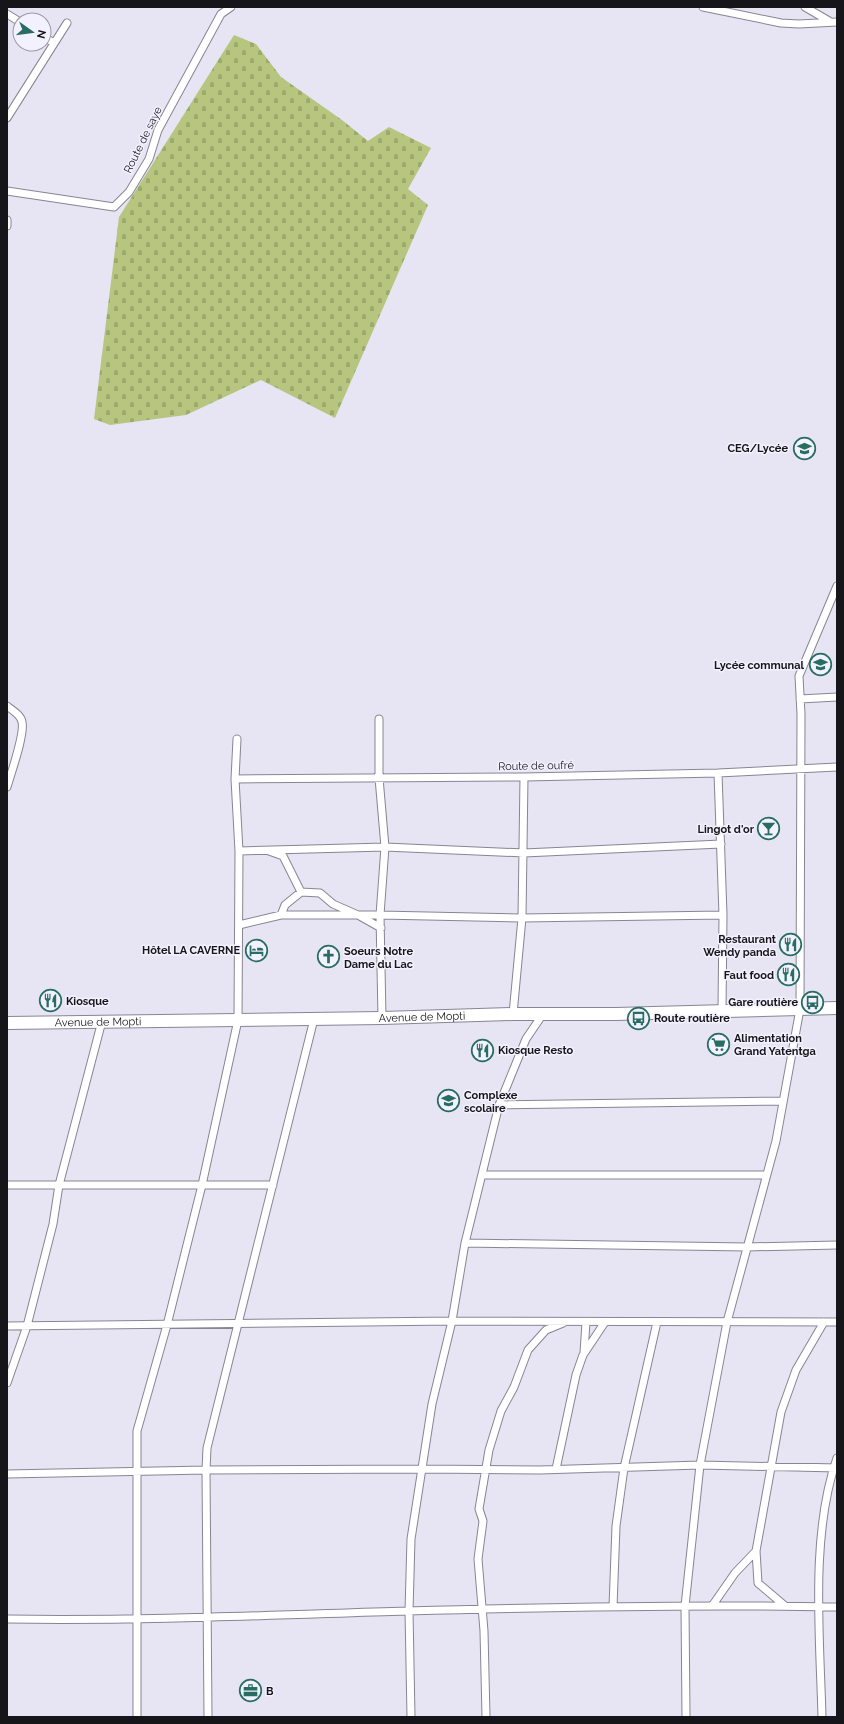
<svg xmlns="http://www.w3.org/2000/svg" width="844" height="1724" viewBox="0 0 844 1724" font-family="Raleway,sans-serif">
	<style>
		.cemetery { fill: url(#cemetery-stones) }
		.lines { fill: none; stroke-linecap: round; stroke-linejoin: round }
		.street-casing { stroke: #888593; stroke-width: 9 }
		.primary-casing { stroke: #888593; stroke-width: 14 }
		.street { stroke: #fff; stroke-width: 7 }
		.primary { stroke: #fff; stroke-width: 12 }
		.labels { text-anchor: middle; dominant-baseline: central; stroke-width: 3; stroke-linejoin: round; paint-order: stroke }
		.street-label { font-size: 11px; fill: #16151a; stroke: #f4f1fe }
		.poi-label { font-size: 11px; font-weight: bold; fill: #16151a; stroke: #f4f1fe; text-anchor: end }
	</style>
	<defs>
		<pattern id="cemetery-stones" width="16" height="16" patternUnits="userSpaceOnUse"><rect width="16" height="16" fill="#b7c67f"/><path d="M2 7V4a2 2 0 0 1 4 0v3zM10 15v-3a2 2 0 0 1 4 0v3z" fill="#9da96d"/></pattern>
	</defs>
	<rect width="100%" height="100%" fill="#e7e4f4"/>
	<path class="cemetery" d="M234,35L256,44L281,77L342,120L368,141L389,127L431,148L408,189L428,205L335,418L261,380L186,415L110,425L94,419L119,217Z"/>
	<g class="lines">
		<defs>
			<path id="street" d="M703,7L781,23L799,24L837,22
				M805,7L829,21
				M7,14L20,22
				M44,37L54,43
				M7,118L67,23
				M7,191L114,207L129,192L149,159L158,130L221,14L231,7
				M7,220V226
				M800,699L837,697
				M7,706C12,710 21,715 22,722C25,734 11,773 7,787
				M379,719V778L385,847L380,915L382,1018
				M718,773L723,915L722,1010
				M235,779L524,777L718,773L837,767
				M239,851L385,847L524,853L721,844
				M269,851L283,856L301,892L320,893L333,904L358,915L381,928
				M281,915L285,905L301,892
				M239,925L281,915H380L522,918L723,915
				M513,1014L522,918L524,777
				M499,1105L783,1101
				M482,1175H766
				M7,1185H273
				M465,1243L747,1247L837,1245
				M7,1326L452,1321L837,1322
				M584,1353L586,1322
				M7,1383L27,1326L53,1224L59,1185L102,1021
				M556,1469L576,1375L583,1355L605,1322
				M7,1474L206,1470L421,1469L540,1470L700,1465L837,1468
				M712,1606L735,1573L756,1551
				M785,1606L758,1583L756,1551L781,1412L796,1370L824,1322
				M613,1607L616,1526L624,1468L657,1322
				M7,1619C141,1621 274,1615 407,1611C550,1607 694,1604 837,1607
				M137,1717V1431L167,1325L202,1185L238,1020L239,851L235,779L237,739
				M208,1717L206,1470L207,1448L314,1019
				M411,1717L409,1611L411,1539L432,1404L452,1321L465,1243L499,1105L526,1039L543,1014
				M486,1717L484,1631L478,1559L483,1521L479,1509L489,1450L501,1411L514,1387L528,1350L546,1330L563,1323
				M686,1717L685,1606L700,1465L727,1322L776,1141L800,1009L801,714L799,676L837,586
				M822,1717C820,1636 810,1535 837,1458"/>
			<g id="primary">
				<path id="s1" d="M7,1023L382,1018L513,1014H616L837,1008"/>
			</g>
		</defs>
		<use href="#street" class="street-casing"/>
		<use href="#primary" class="primary-casing"/>
		<use href="#street" class="street"/>
		<use href="#primary" class="primary"/>
	</g>
	<defs>
		<symbol id="school-ring" viewBox="-11 -11 22 22"><circle r="9.5" fill="#f4f1fe" stroke="#276d61" stroke-width="1.5"/><path d="M0-5L7-2L0 1L-7-2ZM-4 1L0 2.5L4 1V4Q0 6-4 4Z" fill="#276d61"/></symbol>
		<symbol id="university-ring" viewBox="-11 -11 22 22"><circle r="9.5" fill="#f4f1fe" stroke="#276d61" stroke-width="1.5"/><path d="M0-5L7-2L0 1L-7-2ZM-4 1L0 2.5L4 1V4Q0 6-4 4Z" fill="#276d61"/></symbol>
		<symbol id="bar-ring" viewBox="-11 -11 22 22"><circle r="9.5" fill="#f4f1fe" stroke="#276d61" stroke-width="1.5"/><path d="M-6-5H6L.8 .8V4.5H3.5V6h-7V4.5H-.8V.8Z" fill="#276d61"/></symbol>
		<symbol id="restaurant-ring" viewBox="-11 -11 22 22"><circle r="9.5" fill="#f4f1fe" stroke="#276d61" stroke-width="1.5"/><path d="M-5-6h1v4h1v-4h1v4h1v-4h1v5L-1.5 .5V6h-2V.5L-5-1ZM5-6V6H3V1.5H1.5Q1.5-4 5-6Z" fill="#276d61"/></symbol>
		<symbol id="hotel-ring" viewBox="-11 -11 22 22"><circle r="9.5" fill="#f4f1fe" stroke="#276d61" stroke-width="1.5"/><path d="M-6-4.5h1.5V1H6V5H4.5V3h-9V5H-6ZM-4 0a1.8 1.8 0 1 1 3.6 0ZM.5 0V-2.5h3Q6-2.5 6 0Z" fill="#276d61"/></symbol>
		<symbol id="church-ring" viewBox="-11 -11 22 22"><circle r="9.5" fill="#f4f1fe" stroke="#276d61" stroke-width="1.5"/><path d="M-1.2-6h2.4v3.5h3.3v2.4h-3.3V6h-2.4V-.1h-3.3v-2.4h3.3Z" fill="#276d61"/></symbol>
		<symbol id="bus-ring" viewBox="-11 -11 22 22"><circle r="9.5" fill="#f4f1fe" stroke="#276d61" stroke-width="1.5"/><path d="M-5-6H5V4H4V6H2V4H-2V6H-4V4H-5ZM-3.5-4V0h7V-4ZM-3.5 1.2v1.5H-2V1.2ZM2 1.2v1.5H3.5V1.2Z" fill="#276d61"/></symbol>
		<symbol id="supermarket-ring" viewBox="-11 -11 22 22"><circle r="9.5" fill="#f4f1fe" stroke="#276d61" stroke-width="1.5"/><path d="M-6-5.5h2.5l.6 2H6L4.5 2H-2.5L-4.4-4H-6ZM-1.5 3.2a1.3 1.3 0 1 0 .1 0ZM3 3.2a1.3 1.3 0 1 0 .1 0Z" fill="#276d61"/></symbol>
		<symbol id="office-ring" viewBox="-11 -11 22 22"><circle r="9.5" fill="#f4f1fe" stroke="#276d61" stroke-width="1.5"/><path d="M-6-3h4V-5.5h4V-3h4V5H-6ZM-1-4.5V-3h2v-1.5ZM-6 0V1H6V0Z" fill="#276d61"/></symbol>
	</defs>
	<g fill-rule="evenodd">
		<use href="#school-ring" x="792" y="436" width="25" height="25"/>
		<use href="#university-ring" x="808" y="652" width="25" height="25"/>
		<use href="#bar-ring" x="756" y="816" width="25" height="25"/>
		<use href="#restaurant-ring" x="778" y="932" width="25" height="25"/>
		<use href="#hotel-ring" x="244" y="938" width="25" height="25"/>
		<use href="#church-ring" x="316" y="944" width="25" height="25"/>
		<use href="#restaurant-ring" x="776" y="962" width="25" height="25"/>
		<use href="#restaurant-ring" x="38" y="988" width="25" height="25"/>
		<use href="#bus-ring" x="800" y="990" width="25" height="25"/>
		<use href="#bus-ring" x="626" y="1006" width="25" height="25"/>
		<use href="#supermarket-ring" x="706" y="1032" width="25" height="25"/>
		<use href="#restaurant-ring" x="470" y="1038" width="25" height="25"/>
		<use href="#school-ring" x="436" y="1088" width="25" height="25"/>
		<use href="#office-ring" x="238" y="1678" width="25" height="25"/>
	</g>
	<g class="labels">
		<g class="street-label">
			<text transform="translate(143 140) rotate(-64)">Route de saye</text>
			<text transform="translate(536 766) rotate(-1)">Route de oufré</text>
			<text stroke="none"><textPath href="#s1" startOffset="415">Avenue de Mopti</textPath></text>
			<text stroke="none"><textPath href="#s1" startOffset="91">Avenue de Mopti</textPath></text>
		</g>
		<g class="poi-label">
			<text x="788" y="448">CEG/Lycée</text>
			<text x="804" y="665">Lycée communal</text>
			<text x="754" y="829">Lingot d'or</text>
			<text x="776" y="939">Restaurant<tspan x="776" dy="13">Wendy panda</tspan></text>
			<text x="240" y="950">Hôtel LA CAVERNE</text>
			<text x="344" y="951" text-anchor="start">Soeurs Notre<tspan x="344" dy="13">Dame du Lac</tspan></text>
			<text x="774" y="975">Faut food</text>
			<text x="66" y="1001" text-anchor="start">Kiosque</text>
			<text x="798" y="1002">Gare routière</text>
			<text x="654" y="1018" text-anchor="start">Route routière</text>
			<text x="734" y="1038" text-anchor="start">Alimentation<tspan x="734" dy="13">Grand Yatentga</tspan></text>
			<text x="498" y="1050" text-anchor="start">Kiosque Resto</text>
			<text x="464" y="1095" text-anchor="start">Complexe<tspan x="464" dy="13">scolaire</tspan></text>
			<text x="266" y="1691" text-anchor="start">B</text>
		</g>
	</g>
	<rect width="844" height="1724" fill="none" stroke="#16151a" stroke-width="16"/>
	<g transform="translate(32 32) rotate(104)"><circle r="19" fill="#f4f1fe" stroke="#9b99a3"/>
	<path d="M0-3L7 15L0 10L-7 15Z" fill="#276d61"/>
	<text y="-6" font-size="11" font-weight="bold" text-anchor="middle" fill="#16151a">N</text>
	</g>
</svg>
